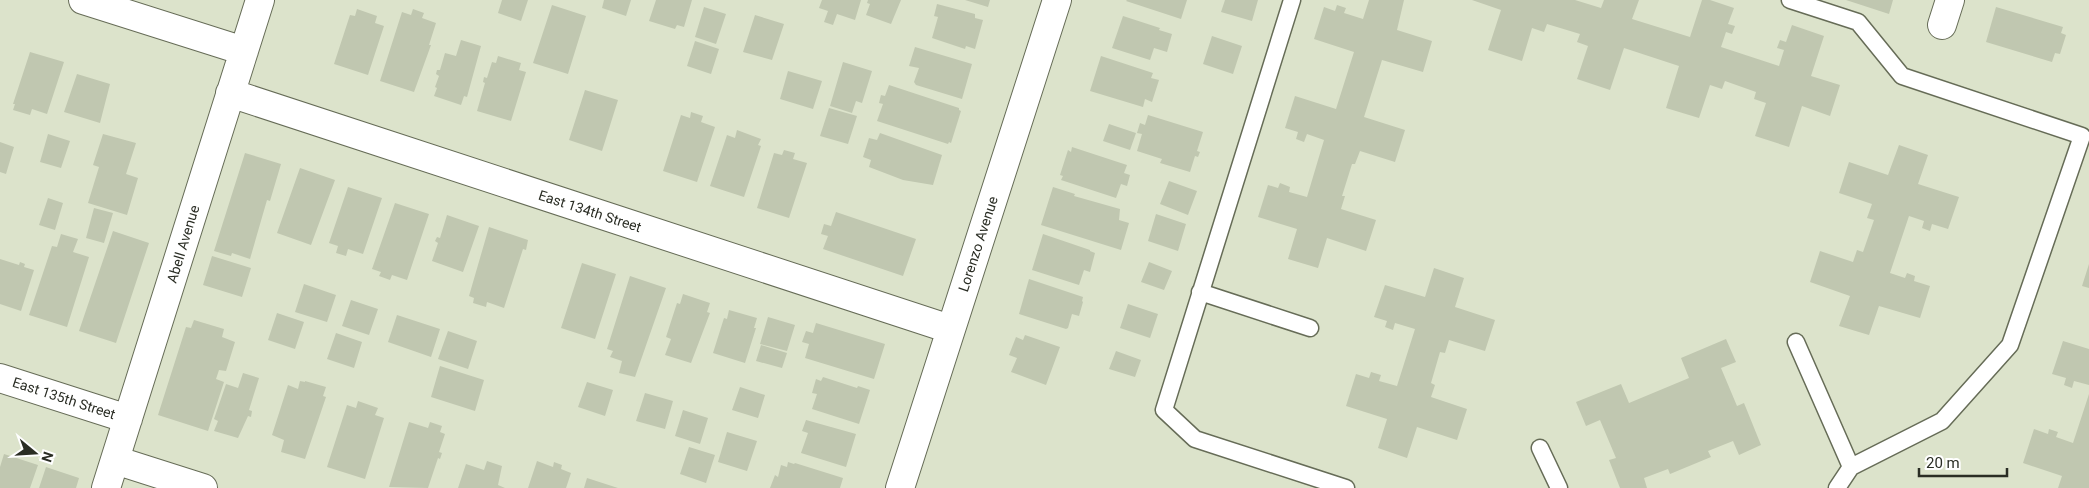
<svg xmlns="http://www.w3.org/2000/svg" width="2089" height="488" viewBox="0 0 2089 488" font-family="Roboto,sans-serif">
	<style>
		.building { fill: #c0c7b0 }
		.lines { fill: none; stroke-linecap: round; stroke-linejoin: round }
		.lane-casing { stroke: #666c57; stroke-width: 19 }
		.street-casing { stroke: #666c57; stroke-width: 30 }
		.lane { stroke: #fff; stroke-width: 16 }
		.street { stroke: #fff; stroke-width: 28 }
		.labels { text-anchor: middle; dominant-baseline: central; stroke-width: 4.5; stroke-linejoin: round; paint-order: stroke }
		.street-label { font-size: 14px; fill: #2a2d24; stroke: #fff }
	</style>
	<rect width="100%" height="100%" fill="#dce3cb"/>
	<path class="building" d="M502,0H528L521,21L498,13Z
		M604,0H631L626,16L602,8Z
		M656,0H692L684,27L677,25L675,29L649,21Z
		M822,0H861L855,20L837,14L833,25L824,22L828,11L819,8Z
		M868,0H901L891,24L866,15L870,4L867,3Z
		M965,0H990L988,7Z
		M1127,0H1187L1181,19L1126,1Z
		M1225,0H1258L1252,21L1221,12Z
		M1369,0H1404L1397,30L1432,41L1423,72L1382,60L1364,117L1405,130L1395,162L1360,151L1355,164H1352L1342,196H1345L1341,209L1376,220L1366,251L1327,238L1318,268L1288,259L1297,229L1258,217L1268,185L1278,188L1280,183L1290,187L1289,192L1307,197L1324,140L1307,134L1304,142L1296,139L1298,132L1285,128L1295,96L1336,109L1354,52L1314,39L1324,7L1335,11L1337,5L1346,8L1344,13L1363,19Z
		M1472,0H1575L1601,8L1604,0H1639L1632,19L1690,37L1702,0H1710L1734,8L1728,24L1735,26L1732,34L1726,32L1721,47L1779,66L1784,50L1777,48L1780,40L1786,42L1792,25L1824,36L1811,76L1840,85L1830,116L1802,106L1789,147L1755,136L1766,103L1754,99L1756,92L1725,81L1722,89L1710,85L1699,118L1666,108L1679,66L1624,48L1610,90L1577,79L1588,46L1577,42L1580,34L1547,24L1544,32L1532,28L1522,61L1488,50L1501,10Z
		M1846,0H1893L1889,14Z
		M937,4L975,14V18L983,20L975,49L966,46L965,49L932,38L938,17L934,16Z
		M552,5L586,16L568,74L533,63Z
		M704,7L726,14L716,44L695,37Z
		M1996,7L2063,27L2061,33L2066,35L2060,54L2055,53L2052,62L1986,42Z
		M357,9L377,16L375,23L384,26L368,75L334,64L350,15L355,16Z
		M413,9L424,13L422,18L436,23L429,45H431L414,92L380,81L402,12L411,15Z
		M755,15L784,24L772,60L743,52Z
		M1123,16L1160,28L1159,30L1172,34L1167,52L1154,48L1150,60L1112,48Z
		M1212,36L1242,46L1233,74L1203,64Z
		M461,40L481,46L467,97L464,96L461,105L434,96L437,88L435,87L439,76L436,74L437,70H440L445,53L456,56Z
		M695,41L719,49L711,74L687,66Z
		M915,47L972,64L962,99L916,85L914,82L919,68L909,66Z
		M30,52L64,62L47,114L32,109L30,115L13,110L15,104H13Z
		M498,56L521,63L519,70L526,72L511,121L477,111L485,83L483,82L484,77L487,78L492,62L496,63Z
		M1101,56L1153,73L1151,78L1159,80L1152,102L1145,99L1143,107L1090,91Z
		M843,62L872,71L862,103L856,101L852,113L830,106Z
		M788,71L822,81L813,109L780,99Z
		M77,74L110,84L100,123L64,112Z
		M889,85L959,108V110L961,111L951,143L949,142L948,144L877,121L883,104L879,103L881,95L885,96Z
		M585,90L618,100L602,151L569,140Z
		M829,108L857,116L848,144L820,136Z
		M691,112L703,116L701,122L715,127L697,182L663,171L681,115L690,118Z
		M1148,115L1203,132L1197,151L1200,152L1198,157L1195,156L1190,172L1160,163L1162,159L1137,151L1142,134L1137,133L1140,123L1145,125Z
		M1109,124L1136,133L1130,150L1103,141Z
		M737,130L761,139L758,145L761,146L744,197L710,186L727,135L735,138Z
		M880,133L942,155L933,185L903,180L869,167L871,160L863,157L869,138L877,140Z
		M48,134L70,141L61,168L40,162Z
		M103,134L136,143L126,174L138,178L127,215L88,203L99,167L93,165Z
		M0,142L14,147L6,174L0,172Z
		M1899,145L1928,155L1918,184L1959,197L1948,229L1932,224L1930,231L1922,228L1924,221L1909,216L1890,273L1905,278L1907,273L1915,276L1914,281L1930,286L1920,318L1879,306L1869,335L1839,326L1850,296L1810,282L1820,251L1853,262L1857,250L1863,252L1874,220L1867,218L1872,204L1839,193L1849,162L1888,175Z
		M1072,147L1127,165L1124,173L1130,175L1127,186L1121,184L1116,198L1061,180L1063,176L1060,175L1068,150L1071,152Z
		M784,150L795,153L793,159L807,163L789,218L757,208L774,153L782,155Z
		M245,153L281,164L270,201L267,200L250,259L232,253L231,256L214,251Z
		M300,168L335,180L311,245L277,233Z
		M1169,181L1197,191L1188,215L1160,204Z
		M348,187L382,198L363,254L348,249L346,256L336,253L338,246L329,243Z
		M1053,187L1075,194L1074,196L1120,209L1119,220L1129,223L1121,250L1041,225Z
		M48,198L63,203L55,230L39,225Z
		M395,203L429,214L407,280L392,275L390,280L379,276L381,272L372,269Z
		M94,208L113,213L104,243L86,238Z
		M836,212L916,239L903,276L823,249L828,236L821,234L824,224L831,226Z
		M1156,214L1186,224L1178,251L1148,241Z
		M447,215L479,226L463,272L432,261L438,243L435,241L437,237L440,238Z
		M489,227L528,240L526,250L523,249L504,308L487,302L486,307L473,303L474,298L469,296Z
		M113,231L149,243L116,343L79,331Z
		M61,234L78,239L73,252L89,257L67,327L29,315L52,246L57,247Z
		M1043,234L1090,250V251L1095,253L1090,272L1084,270L1079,285L1032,270Z
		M212,256L251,268L242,297L203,285Z
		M0,259L19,265L20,262L25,264L24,267L34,270L21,311L0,304Z
		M1149,262L1172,271L1164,290L1141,282Z
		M582,263L616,274L595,339L561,328Z
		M2089,264V288L2082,286Z
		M1434,268L1464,278L1455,307L1495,320L1485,351L1449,340L1445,353L1440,352L1431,383L1435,385L1431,397L1467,409L1457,440L1417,427L1407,458L1378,448L1387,419L1346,406L1356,374L1369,378L1371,372L1381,375L1379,381L1397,386L1415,329L1395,323L1393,330L1385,327L1387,321L1374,317L1385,285L1425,297Z
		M630,276L666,288L635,377L619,373L622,361L610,357L613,351L607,349Z
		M1029,279L1083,297L1082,301L1083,302L1079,316L1072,314L1068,328L1066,329L1019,314Z
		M304,284L336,295L327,322L295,312Z
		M683,294L710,303L707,312L710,313L691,363L665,355L671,339L666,337L677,303L680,304Z
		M351,300L378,309L369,335L342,326Z
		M1128,304L1158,314L1150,338L1120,328Z
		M729,310L757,318L754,328H756L745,363L713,353L724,318L727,319Z
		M277,313L304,322L295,349L268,340Z
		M397,315L440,329L431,357L388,342Z
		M768,317L795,325L787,351L760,344Z
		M194,320L224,329L222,337L235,342L226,371L219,370L216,379L224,382L208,431L158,415L186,327L191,328Z
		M816,323L885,344L874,379L805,358L809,344L802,342L806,331L813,333Z
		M448,331L477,341L468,369L438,359Z
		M336,333L362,342L354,368L327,359Z
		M1025,335L1060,347L1046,385L1011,372L1017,358L1009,355L1016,337L1023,340Z
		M1726,339L1736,362L1721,368L1737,406L1744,403L1761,445L1739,455L1733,441L1708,451L1711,457L1670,474L1668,469L1644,478L1647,488H1620L1609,460L1616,458L1600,420L1586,426L1576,402L1621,384L1629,403L1689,378L1681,358Z
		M2063,341L2089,349V385L2074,381L2072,388L2064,385L2066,378L2052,374Z
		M761,345L787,353L782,368L756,361Z
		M1116,351L1141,360L1135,377L1109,369Z
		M440,366L484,380L475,411L431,397Z
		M243,373L259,378L249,410L252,411L251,417L248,416L238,438L214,431L218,421L214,419L226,384L238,388Z
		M823,377L857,388L858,386L870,390L859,424L812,409L817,394L812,393L816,379L821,381Z
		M300,381L305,382V381L326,387L323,396L326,397L305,459L281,452L284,440L272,435L288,385L298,389Z
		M587,382L613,390L605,416L578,407Z
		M740,387L765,395L758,418L732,410Z
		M645,393L673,401L665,429L636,421Z
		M2089,394V488H2058L2062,476L2023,463L2034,429L2048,434L2049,429L2058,432L2056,437L2073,443Z
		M358,401L378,408L375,415L384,418L365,479L327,467L347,405L356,408Z
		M683,410L708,418L700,444L675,436Z
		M806,420L856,434L846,467L801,453L808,433L802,431Z
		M409,422L428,428L430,422L442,426L440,432L445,434L439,452L442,453L440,459L438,458L428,488L389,487Z
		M727,432L757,441L747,471L718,462Z
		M689,447L715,455L706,483L680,474Z
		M4,454L38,465L30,488H0V467Z
		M487,461L502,466L498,485L505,488H458L466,464L484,470Z
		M537,461L553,467L554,462L562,465L561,469L571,473L566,488H528Z
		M788,462L794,464L795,463L843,478L840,488H770L775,475L778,477L781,465L787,467Z
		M46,467L79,478L76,488H39Z
		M587,478L618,488H584Z"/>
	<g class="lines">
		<defs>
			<path id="lane" d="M1292,0L1164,410L1195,439L1346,488
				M1790,0L1858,22L1902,76L2082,136L2010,345L1942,421L1851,467L1837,488
				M1200,292L1310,328
				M1796,342L1851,467
				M1540,448L1559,488"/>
			<path id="street" d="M83,0L244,51
				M1942,25L1950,0
				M230,93L950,329
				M0,378L128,419
				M115,460L203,488
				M106,488L260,0
				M900,488L1057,0"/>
		</defs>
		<use href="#lane" class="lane-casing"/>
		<use href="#street" class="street-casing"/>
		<use href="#lane" class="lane"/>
		<use href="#street" class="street"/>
	</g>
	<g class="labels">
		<g class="street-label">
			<text transform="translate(590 211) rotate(18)">East 134th Street</text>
			<text transform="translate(183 244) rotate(-73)">Abell Avenue</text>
			<text transform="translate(978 244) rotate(-72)">Lorenzo Avenue</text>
			<text transform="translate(64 398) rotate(18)">East 135th Street</text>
		</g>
	</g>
	<g transform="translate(35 453) rotate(108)" stroke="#ffffff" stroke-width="4" paint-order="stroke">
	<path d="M0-4L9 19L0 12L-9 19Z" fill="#2a2d24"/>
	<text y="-8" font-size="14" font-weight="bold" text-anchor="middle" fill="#2a2d24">N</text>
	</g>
	<path d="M1919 468v8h88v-8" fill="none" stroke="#2a2d24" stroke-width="2.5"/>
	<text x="1926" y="468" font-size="15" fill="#2a2d24" stroke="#ffffff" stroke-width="4" paint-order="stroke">20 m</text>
</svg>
